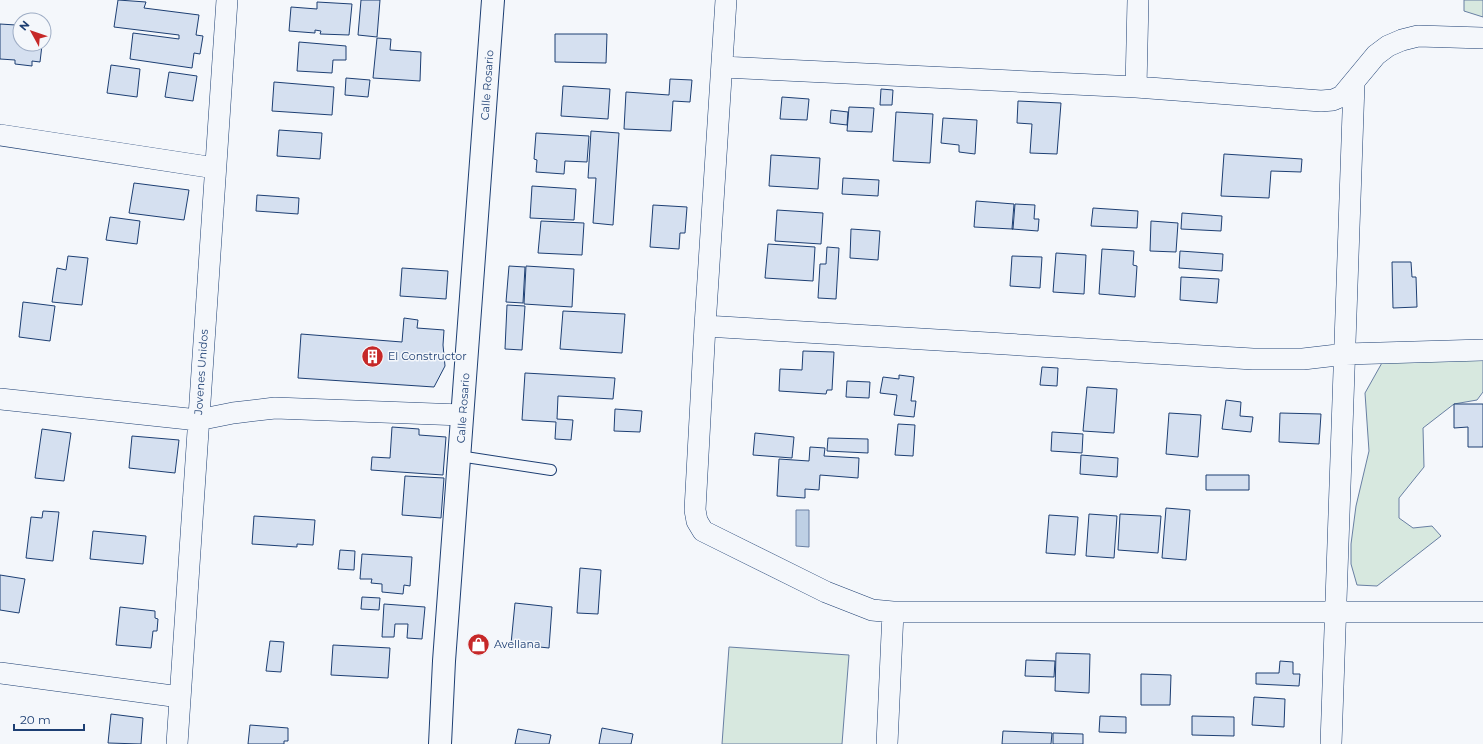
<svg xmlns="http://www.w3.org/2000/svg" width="1483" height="744" viewBox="0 0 1483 744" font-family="Montserrat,sans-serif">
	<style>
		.green { fill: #d7e8df; stroke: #687fa3 }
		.water { fill: #bed0e5; stroke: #687fa3 }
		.building { fill: #d5e0f0; stroke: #1d3f73 }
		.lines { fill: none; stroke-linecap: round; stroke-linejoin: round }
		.lane-casing { stroke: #1d3f73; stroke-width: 12 }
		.street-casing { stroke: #1d3f73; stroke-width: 22 }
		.primary-casing { stroke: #1d3f73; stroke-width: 24 }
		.lane { stroke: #f4f7fb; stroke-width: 10 }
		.street { stroke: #f4f7fb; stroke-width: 21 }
		.primary { stroke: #f4f7fb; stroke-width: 22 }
		.labels { text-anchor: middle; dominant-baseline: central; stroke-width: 3; stroke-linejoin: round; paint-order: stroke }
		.street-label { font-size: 11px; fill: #1d3f73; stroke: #f4f7fb }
		.poi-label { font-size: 11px; fill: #1d3f73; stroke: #f4f7fb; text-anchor: start }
	</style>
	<rect width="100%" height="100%" fill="#f4f7fb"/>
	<path class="green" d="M1464,0H1483V17L1464,11Z
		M1483,358V392L1477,400L1454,404L1423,428L1424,467L1399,498V518L1413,528L1432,526L1441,536L1377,586L1357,585L1351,564V544L1356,506L1369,451L1365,393L1383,361Z
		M729,647L849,655L842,744H722Z"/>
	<path class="water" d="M796,510H809V547L796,546Z"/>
	<path class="building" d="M118,0L146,2L144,8L199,15L196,35L203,36L200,54L194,53L192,68L130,59L133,33L179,39V35L114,27Z
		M361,0H380L377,37L358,35Z
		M317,2L352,4L349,35L320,34L321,31L315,30V33L289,31L291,7L317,9Z
		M16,22H20V44L42,45L40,62L32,61V66L15,64V60L0,59V24L16,25Z
		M555,34H607L606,63L555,62Z
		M377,38L391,39L390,50L421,52L420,81L373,78Z
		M299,42L346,46V60H333L332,73L297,71Z
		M111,65L140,69L137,97L107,93Z
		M169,72L197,76L193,101L165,97Z
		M346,78L370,80L368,97L345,95Z
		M670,79L692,80L690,102L673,101L671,131L624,129L626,92L669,95Z
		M274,82L334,87L332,115L272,111Z
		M563,86L610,89L608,119L561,116Z
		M881,89L893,90L892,105H880Z
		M782,97L809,99L807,120L780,119Z
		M1018,101L1061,103L1057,154L1030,153L1032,124L1017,123Z
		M849,107L874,108L872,132L847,131Z
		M831,110L848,112L847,125L830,123Z
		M896,112L933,114L930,163L893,161Z
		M943,118L977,120L975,154L959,152V145L941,143Z
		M279,130L322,133L320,159L277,156Z
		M591,131L619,133L613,225L593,223L596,178H588Z
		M536,133L589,136L587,162L565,161L564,174L536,172L537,160L534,159Z
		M1224,154L1302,159L1301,172L1271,171L1269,198L1221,196Z
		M771,155L820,158L818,189L769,186Z
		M843,178L879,180L878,196L842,194Z
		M134,183L189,190L184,220L129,213Z
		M532,186L576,189L574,220L530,218Z
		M257,195L299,198L298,214L256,211Z
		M976,201L1014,204L1012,229L974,227Z
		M1015,204L1035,205L1034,219H1039L1038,231L1012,229H1013Z
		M653,205L687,207L685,233H680L679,249L650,247Z
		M1093,208L1138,211L1137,228L1091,226Z
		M777,210L823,213L821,244L775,241Z
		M1182,213L1222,216L1221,231L1181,229Z
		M110,217L140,221L137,244L106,240Z
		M541,221L584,223L582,255L538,253Z
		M1151,221L1178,223L1176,252L1150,251Z
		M851,229L880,231L878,260L850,258Z
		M768,244L815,247L813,281L765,278Z
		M827,247L839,248L836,299L818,298L820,264H826Z
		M1102,249L1134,251L1133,265L1137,266L1135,297L1099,294Z
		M1180,251L1223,254L1222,271L1179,268Z
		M1056,253L1086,255L1084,294L1053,292Z
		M68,256L88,258L82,305L52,302L57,268L66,270Z
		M1012,256L1042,257L1040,288L1010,286Z
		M1392,262H1411L1412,277H1416L1417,307L1393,308Z
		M509,266L525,267L523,303L506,302Z
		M526,266L574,269L572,307L524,304Z
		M402,268L448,271L446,299L400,296Z
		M1181,277L1219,279L1217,303L1180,300Z
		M23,302L55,306L50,341L19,337Z
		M507,305L525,306L522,350L505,349Z
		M563,311L625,314L622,353L560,349Z
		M404,318L418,320L417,328L444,330L443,345L445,366L434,387L298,378L301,334L402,342Z
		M803,351L834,352L832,390H827L826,394L779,391L780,369L802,370Z
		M1042,367L1058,368L1057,386L1040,385Z
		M525,373L615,378L613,399L558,396L557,419L573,420L571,440L555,439L556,422L522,420Z
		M899,375L914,377L911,401H916L914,417L894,415L897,395L880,393L883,377L899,379Z
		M847,381L870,382L869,398L846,397Z
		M1087,387L1117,389L1114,433L1083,431Z
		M1226,400L1241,402L1240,416L1253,417L1251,432L1222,429Z
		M1454,404H1483V447H1468V427L1454,428Z
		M615,409L642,411L640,432L614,431Z
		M1169,413L1201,415L1198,457L1166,454Z
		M1280,413L1321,414L1319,444L1279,442Z
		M898,424L915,425L913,456L895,455Z
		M392,427L419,429V435L446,437L443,475L371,470L372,457L390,458Z
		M42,429L71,433L64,481L35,478Z
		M1052,432L1083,434L1082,453L1051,451Z
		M755,433L794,437L792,458L753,455Z
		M132,436L179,440L175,473L129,468Z
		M828,438L868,439V453L827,451Z
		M810,447L825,448L824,456L859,458L858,478L820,475L819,490L805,489V498L777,496L779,459L809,461Z
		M1081,455L1118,458L1117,477L1080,474Z
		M1206,475H1249V490H1206Z
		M405,476L444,478L441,518L402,515Z
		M1166,508L1190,510L1186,560L1162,558Z
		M43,511L59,512L53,561L26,558L31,517L42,518Z
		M1089,514L1117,516L1114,558L1086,556Z
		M1120,514L1161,516L1158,553L1118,550Z
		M1049,515L1078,517L1075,555L1046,553Z
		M254,516L315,520L313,545L297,544V547L252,544Z
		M93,531L146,536L143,564L90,559Z
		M340,550L355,551L354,570L338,569Z
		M362,554L412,557L410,586L404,585L403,594L382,592V584L371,583L372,579H360Z
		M580,568L601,570L598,614L577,613Z
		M0,575L25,579L19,613L0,610Z
		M362,597L380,598L379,610L361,609Z
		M515,603L552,607L549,648L511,644Z
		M384,604L425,607L422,639L407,638L408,624H395L394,637H382Z
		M120,607L155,611V618L158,619L157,631H153L151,648L116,645Z
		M270,641L284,642L281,672L266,671Z
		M333,645L390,648L388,678L331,675Z
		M1056,653L1090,654L1089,693L1055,691Z
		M1026,660L1055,661L1054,677L1025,676Z
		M1280,661L1293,662V674H1300L1299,686L1256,684V673H1279Z
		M1141,674L1171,675L1170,705H1141Z
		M1254,697L1285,699L1284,727L1252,725Z
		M111,714L143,718L141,744L108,743Z
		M1100,716L1126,717V733L1099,732Z
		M1192,716L1234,717V736L1192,735Z
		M250,725L288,728V741H284V744H248Z
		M602,728L633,734L631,744H599Z
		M518,729L551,735L549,744H515Z
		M1003,731L1052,733L1051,744H1002Z
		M1053,733L1083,734V744H1053Z"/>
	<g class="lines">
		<defs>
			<path id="lane" d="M459,456L551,470"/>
			<path id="street" d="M726,0L705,326L695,510L697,521L703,531L826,592L872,610L893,612H1483
				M722,67L1136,87L1321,101L1333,100L1342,96L1376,55L1388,46L1402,40L1418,36L1483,38
				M1136,87L1138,0
				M0,135L215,168
				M705,326L1253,359H1303L1346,354L1483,350
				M0,399L198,420L233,413L275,408L462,415
				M0,673L180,697
				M177,744L227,0
				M887,744L893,612
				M1331,744L1354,84"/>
			<path id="primary" d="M440,744L444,661L493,0"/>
		</defs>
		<use href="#lane" class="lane-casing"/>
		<use href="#street" class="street-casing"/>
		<use href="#primary" class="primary-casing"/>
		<use href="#lane" class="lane"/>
		<use href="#street" class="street"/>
		<use href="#primary" class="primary"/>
	</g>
	<defs>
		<symbol id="building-disc" viewBox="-11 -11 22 22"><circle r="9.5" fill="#c62828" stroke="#f4f7fb"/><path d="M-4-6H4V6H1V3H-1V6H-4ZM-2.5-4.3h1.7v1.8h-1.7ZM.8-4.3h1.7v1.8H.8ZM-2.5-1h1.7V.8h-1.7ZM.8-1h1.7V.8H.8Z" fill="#fff"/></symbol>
		<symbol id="shop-disc" viewBox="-11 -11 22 22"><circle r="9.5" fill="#c62828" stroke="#f4f7fb"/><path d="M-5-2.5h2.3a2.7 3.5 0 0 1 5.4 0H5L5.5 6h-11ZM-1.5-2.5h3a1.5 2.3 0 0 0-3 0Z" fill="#fff"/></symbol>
	</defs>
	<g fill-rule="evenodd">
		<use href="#building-disc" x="360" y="344" width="25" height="25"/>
		<use href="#shop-disc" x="466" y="632" width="25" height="25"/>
	</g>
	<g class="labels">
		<g class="street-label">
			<text transform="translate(487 85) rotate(-86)">Calle Rosario</text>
			<text transform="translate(201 372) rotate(-86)">Jovenes Unidos</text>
			<text transform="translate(463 408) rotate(-86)">Calle Rosario</text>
		</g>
		<g class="poi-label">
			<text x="388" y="356">El Constructor</text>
			<text x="494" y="644">Avellana</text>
		</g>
	</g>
	<g transform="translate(32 32) rotate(310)"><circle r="19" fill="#f4f7fb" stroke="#9eadc5"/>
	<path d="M0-3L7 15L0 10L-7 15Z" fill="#c62828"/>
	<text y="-6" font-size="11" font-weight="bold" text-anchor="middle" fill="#1d3f73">N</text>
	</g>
	<path d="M14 724v6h70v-6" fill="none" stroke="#1d3f73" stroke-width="2"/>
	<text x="20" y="724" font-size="12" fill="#1d3f73" stroke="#f4f7fb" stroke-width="3" paint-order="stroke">20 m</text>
</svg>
